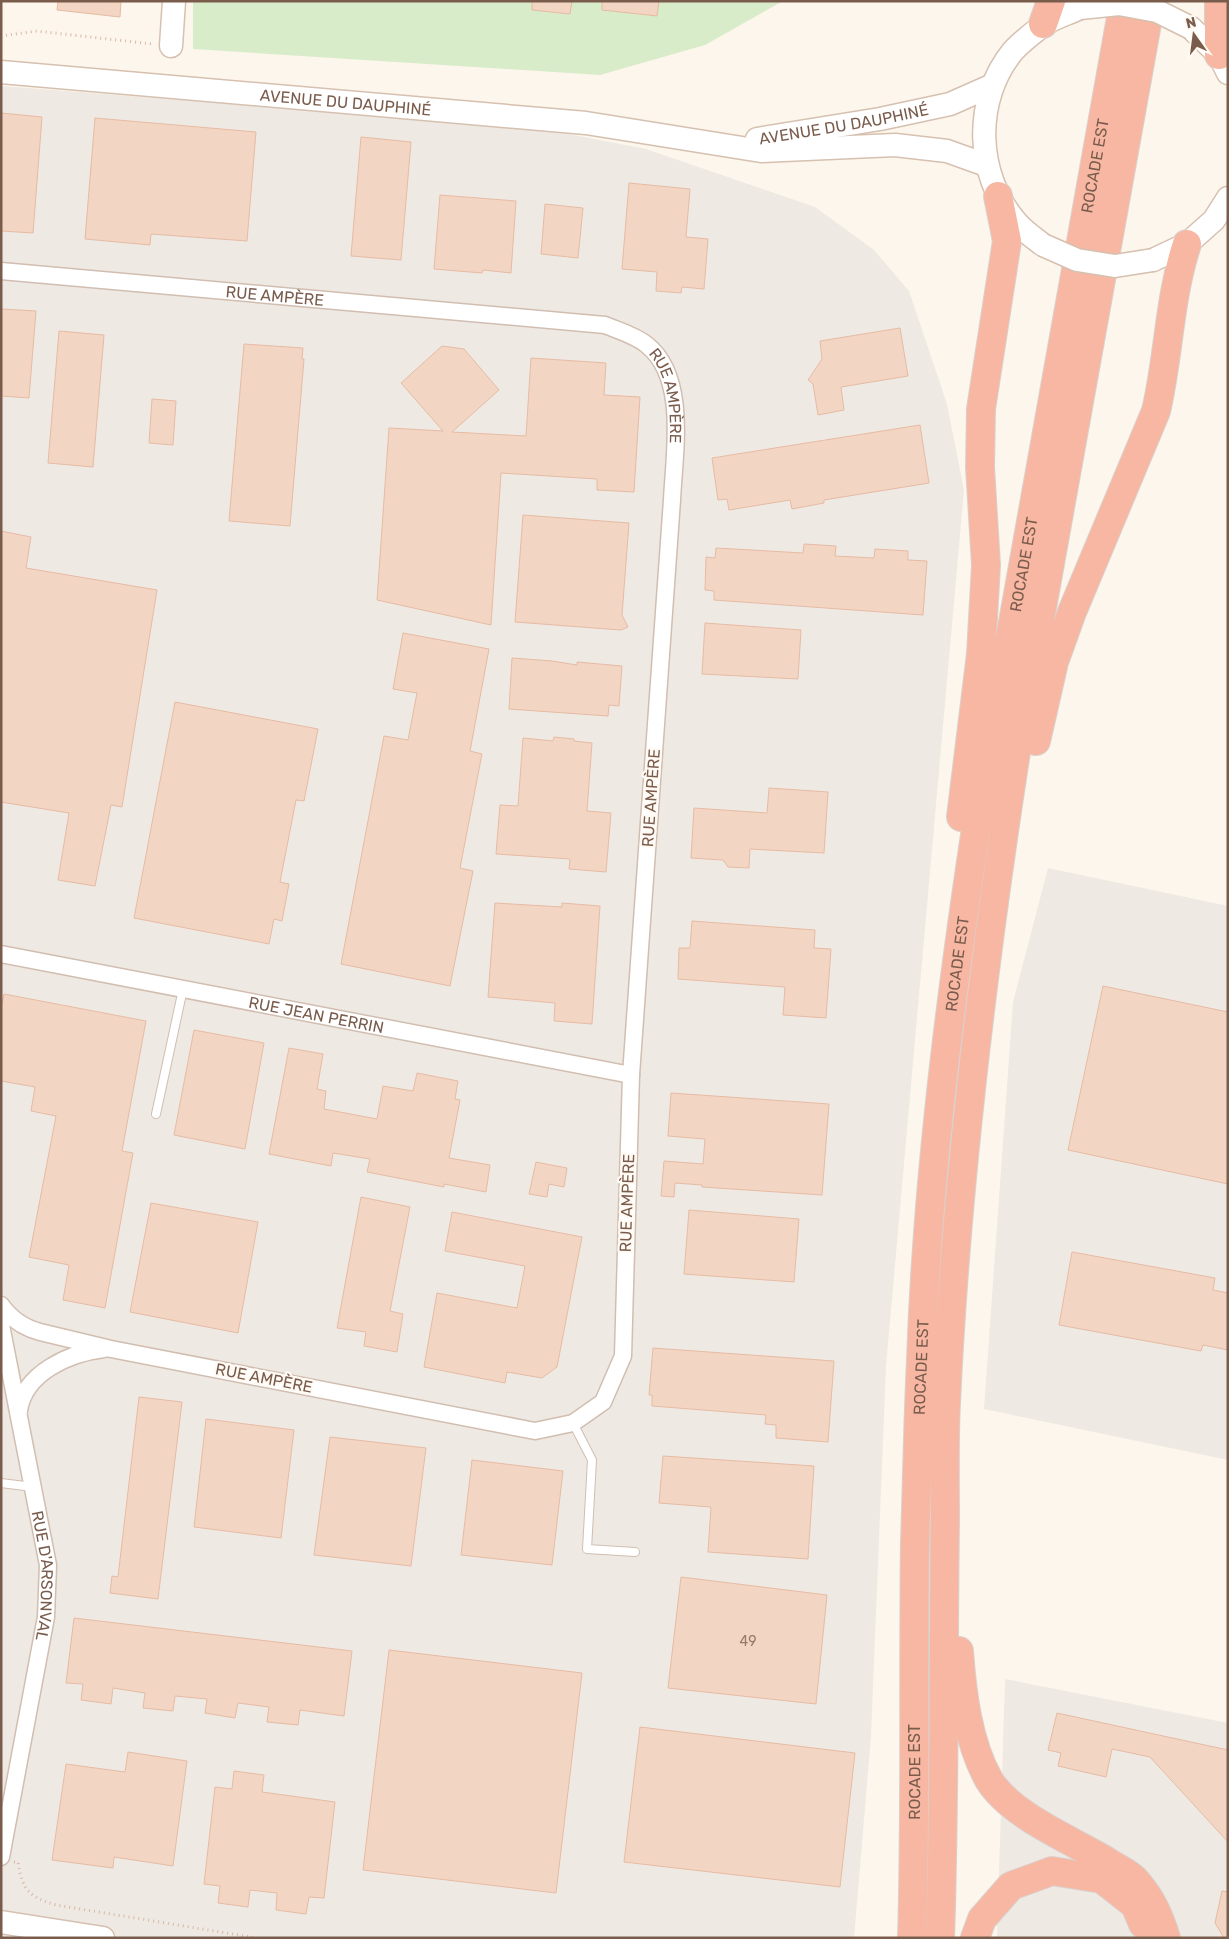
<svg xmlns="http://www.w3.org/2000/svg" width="1229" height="1939" viewBox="0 0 1229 1939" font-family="Rubik,sans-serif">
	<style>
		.industrial { fill: #efe9e4 }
		.green { fill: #d8ecc9 }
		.building { fill: #f3d5c3; stroke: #e6bba3 }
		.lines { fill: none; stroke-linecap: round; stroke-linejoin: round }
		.lane-casing { stroke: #d1beb0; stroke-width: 10 }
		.street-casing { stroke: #d1beb0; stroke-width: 19 }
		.secondary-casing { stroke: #d6c0b0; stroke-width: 25 }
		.highway-casing { stroke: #dad1cd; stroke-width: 30 }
		.path { stroke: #d9b8a5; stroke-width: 3; stroke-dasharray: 1 4; stroke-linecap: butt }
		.lane { stroke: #fff; stroke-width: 8 }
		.street { stroke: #fff; stroke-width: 16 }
		.secondary { stroke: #fff; stroke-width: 22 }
		.highway { stroke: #f7b7a3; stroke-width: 28 }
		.secondary-bridge-casing { stroke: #d6c0b0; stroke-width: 25; stroke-linecap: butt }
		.secondary-bridge { stroke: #fff; stroke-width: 22 }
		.labels { text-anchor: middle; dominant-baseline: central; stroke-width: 4.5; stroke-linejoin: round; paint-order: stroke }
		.number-label { font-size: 14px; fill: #987a6a }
		.street-label { font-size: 16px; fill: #7a5c4d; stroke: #fffaf3 }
	</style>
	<rect width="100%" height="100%" fill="#fdf6ec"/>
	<path class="industrial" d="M1,86L532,127L646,149L815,207L874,250L909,291L947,404L964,490L886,1366L871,1736L854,1938H1Z
		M1048,868L1228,906V1460L984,1409L1013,1002Z
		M1005,1679L1228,1723V1938H997Z"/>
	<path class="green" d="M193,1H783L705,45L600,75L193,49Z"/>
	<path class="building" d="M58,1H121L120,17L57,10Z
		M532,1H572L570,14L532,10Z
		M602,1H659L657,16L602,10Z
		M1,113L42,117L33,233L1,231Z
		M95,118L256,132L247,241L151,234L150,245L85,239Z
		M361,137L411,142L401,260L351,256Z
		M629,183L690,189L686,237L708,239L704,289L682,287L681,293L656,291L657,272L622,269Z
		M440,195L516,201L511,273L483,270L482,273L434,269Z
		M545,204L583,208L578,258L541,254Z
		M1,309L36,311L29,398L1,396Z
		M900,328L908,376L841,387L844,410L818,415L813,384L808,380L822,359L820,341Z
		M59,331L104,335L93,467L48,463Z
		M244,344L303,348L302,359H304L290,526L229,521Z
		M442,346L464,349L499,390L452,432L526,436L531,358L606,363L604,395L640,397L634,492L597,490V479L501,473L491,625L377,600L389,428L443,431L401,383Z
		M152,399L176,401L173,445L149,443Z
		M920,425L929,483L824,500V503L792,509L790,500L729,510L727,499L718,500L712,458Z
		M523,515L629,523L622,615L628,627L621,630L515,622Z
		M1,531L31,537L26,568L157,590L122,807L111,805L95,886L58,880L69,813L1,802Z
		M804,544L836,546L835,556L874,558L875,549L908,551V560L927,561L923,615L714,600V591L705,590L706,557L715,558L716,548L803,553Z
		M705,623L801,630L798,679L702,674Z
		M403,633L489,649L470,751L482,754L460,868L473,871L450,986L341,964L384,736L408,740L417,693L393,689Z
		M512,658L552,661L577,665V662L622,666L619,706L609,705L608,716L509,709Z
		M175,702L318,729L304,801L296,800L280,882L289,884L282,921L274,919L269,944L134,918Z
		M554,737L574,739V741L592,743L587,811L611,813L606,872L569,869L570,859L496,854L500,805L518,806L523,738L553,741Z
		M769,788L828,792L824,853L750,849L749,868L728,867L723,860L691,858L694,808L767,813Z
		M495,903L562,907V903L600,906L592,1024L554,1021L555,1003L488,997Z
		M692,921L815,930L814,948L831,949L826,1018L783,1015L785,987L678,979L679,948H690Z
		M1103,986L1228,1012V1184L1068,1150Z
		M4,994L146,1021L122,1151L133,1153L105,1308L63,1300L69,1265L29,1257L56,1116L31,1111L35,1087L1,1081V1009Z
		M194,1030L264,1043L245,1149L174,1135Z
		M289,1048L323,1054L317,1089L326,1091L324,1109L377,1119L383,1086L413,1091L417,1073L458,1081L455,1099L460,1100L449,1158L490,1165L486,1192L444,1184V1187L367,1172L370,1159L333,1153L331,1166L269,1154Z
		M671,1093L829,1104L822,1195L702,1187V1185L675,1183L674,1197L661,1196L664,1161L703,1164L705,1139L668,1136Z
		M536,1162L567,1168L564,1187L549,1184L547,1197L529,1194Z
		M361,1197L410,1207L390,1311L403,1314L397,1352L364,1346L366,1332L337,1328Z
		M151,1203L258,1222L238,1333L130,1312Z
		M689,1210L799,1219L794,1282L684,1274Z
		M452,1212L582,1237L557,1367L542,1378L507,1372L505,1383L424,1367L437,1293L517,1308L525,1266L445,1251Z
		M1072,1252L1215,1278L1213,1290L1228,1293V1350L1203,1345L1201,1351L1059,1325Z
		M653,1348L834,1361L828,1442L776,1438V1425L765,1424L766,1415L652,1406V1395H649Z
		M139,1397L182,1402L158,1599L110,1593L112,1576L118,1577Z
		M206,1419L294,1430L281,1538L194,1527Z
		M330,1437L426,1448L411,1566L314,1555Z
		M663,1456L814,1466L808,1559L708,1552L711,1507L659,1503Z
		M472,1460L563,1471L552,1565L461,1555Z
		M681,1577L827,1595L816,1704L668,1688Z
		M74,1618L352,1651L344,1716L300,1710L298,1725L267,1722L269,1707L238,1703L235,1718L205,1713L207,1699L175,1696L173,1711L143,1708L145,1693L113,1688L111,1704L81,1700L83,1684L66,1683Z
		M389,1650L582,1673L556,1893L363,1870Z
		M1057,1713L1228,1750V1842L1150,1757L1112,1749L1106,1777L1058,1766L1061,1753L1048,1750Z
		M640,1727L855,1753L840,1887L624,1862Z
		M128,1752L187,1761L173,1866L114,1857L113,1868L52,1860L66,1764L125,1772Z
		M234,1771L264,1775L262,1792L335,1802L324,1898L309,1897L306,1914L276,1910L277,1893L250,1890L248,1907L218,1903L220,1886L204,1884L215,1787L232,1789Z
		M1222,1891L1228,1892V1938H1224L1215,1923Z"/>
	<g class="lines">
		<defs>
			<path id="lane" d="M156,1114L183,989
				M573,1423L592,1460L587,1549L635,1552
				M1,1483L33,1487"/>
			<g id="street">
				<path id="s1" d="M1,271L605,325C619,331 635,335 647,345C688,378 674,454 672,500L631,1075L623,1356L603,1402L573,1423L535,1431L111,1349L40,1332C24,1328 11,1319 1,1305"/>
				<path id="s2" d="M1,954L631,1075"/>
				<path id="s3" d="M1,1325L48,1565L46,1617L1,1857"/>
				<path d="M19,1411C24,1373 69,1353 104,1349"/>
			</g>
			<g id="secondary">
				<path d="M1191,28L1219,55L1228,73"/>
				<path d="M171,46L174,1"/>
				<path id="s4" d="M1,72L586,123L761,151L895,145L947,151L986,165"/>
				<path id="s5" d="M757,139L880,119L950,104L993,85"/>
				<path d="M1043,245C1034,238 1024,231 1017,223C975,175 973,100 1013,51C1021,42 1033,33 1042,26C1052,18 1068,14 1080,8"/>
				<path d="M1153,260L1187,244L1214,220L1228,198"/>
				<path d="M1,1922L103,1938"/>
			</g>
			<g id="highway">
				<path d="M1043,24L1051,1"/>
				<path d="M1219,55V1"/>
				<path d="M1036,741L1054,662L1072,612L1156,411C1169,356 1169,298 1187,244"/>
				<path d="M961,817L981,654L986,565L980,467L981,409L1007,241L998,196"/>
				<path d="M959,1651C962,1693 968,1743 989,1780C1011,1816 1072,1840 1108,1862C1116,1868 1130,1873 1136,1881C1152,1899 1159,1916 1166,1938"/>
				<path id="s6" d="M912,1938C916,1806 913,1675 915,1543C917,1482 918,1421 921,1360C927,1185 949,1009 975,835L1124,1"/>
				<path d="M940,1938C945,1799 943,1660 945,1521C945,1482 944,1442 946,1402C956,1186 982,972 1015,758L1151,1"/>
				<path d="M975,1938L982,1919L1011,1886L1052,1871L1102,1879L1135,1905L1143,1924"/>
			</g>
		</defs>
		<use href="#lane" class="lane-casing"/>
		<use href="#street" class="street-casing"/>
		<use href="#secondary" class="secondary-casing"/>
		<use href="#highway" class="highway-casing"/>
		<path class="path" d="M1,36L37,31L152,44
			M14,1862H18C22,1890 29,1897 56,1905L257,1938"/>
		<use href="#lane" class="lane"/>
		<use href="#street" class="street"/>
		<use href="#secondary" class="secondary"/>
		<use href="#highway" class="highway"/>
		<defs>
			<path id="secondary-bridge" d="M1080,8L1119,4L1157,11L1191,28
				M1043,245L1077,260L1115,266L1153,260"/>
		</defs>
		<use href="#secondary-bridge" class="secondary-bridge-casing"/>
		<use href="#secondary-bridge" class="secondary-bridge"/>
	</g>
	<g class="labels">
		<g class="number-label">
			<text x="748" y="1641">49</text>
		</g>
		<g class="street-label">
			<text stroke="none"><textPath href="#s4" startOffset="346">AVENUE DU DAUPHINÉ</textPath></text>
			<text stroke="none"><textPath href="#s5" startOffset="88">AVENUE DU DAUPHINÉ</textPath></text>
			<text stroke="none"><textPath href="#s6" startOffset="1786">ROCADE EST</textPath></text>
			<text stroke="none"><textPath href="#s1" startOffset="275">RUE AMPÈRE</textPath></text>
			<text stroke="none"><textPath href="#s1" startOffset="710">RUE AMPÈRE</textPath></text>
			<text stroke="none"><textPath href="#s6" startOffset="1381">ROCADE EST</textPath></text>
			<text transform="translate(651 798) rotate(-86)">RUE AMPÈRE</text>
			<text stroke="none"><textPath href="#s6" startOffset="976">ROCADE EST</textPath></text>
			<text stroke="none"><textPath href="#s2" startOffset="321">RUE JEAN PERRIN</textPath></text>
			<text transform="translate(627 1203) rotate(-88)">RUE AMPÈRE</text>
			<text stroke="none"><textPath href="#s6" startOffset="571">ROCADE EST</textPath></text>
			<text transform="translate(264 1378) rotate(11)">RUE AMPÈRE</text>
			<text stroke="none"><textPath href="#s3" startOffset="255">RUE D'ARSONVAL</textPath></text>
			<text stroke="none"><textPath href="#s6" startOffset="166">ROCADE EST</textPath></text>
		</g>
	</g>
	<rect width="1229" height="1939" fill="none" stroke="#7a5c4d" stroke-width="5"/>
	<g transform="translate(1194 35) rotate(346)" stroke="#fffaf3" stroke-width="4" paint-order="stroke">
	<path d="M0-4L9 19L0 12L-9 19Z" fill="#7a5c4d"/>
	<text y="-8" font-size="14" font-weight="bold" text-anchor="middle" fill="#7a5c4d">N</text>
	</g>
</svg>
